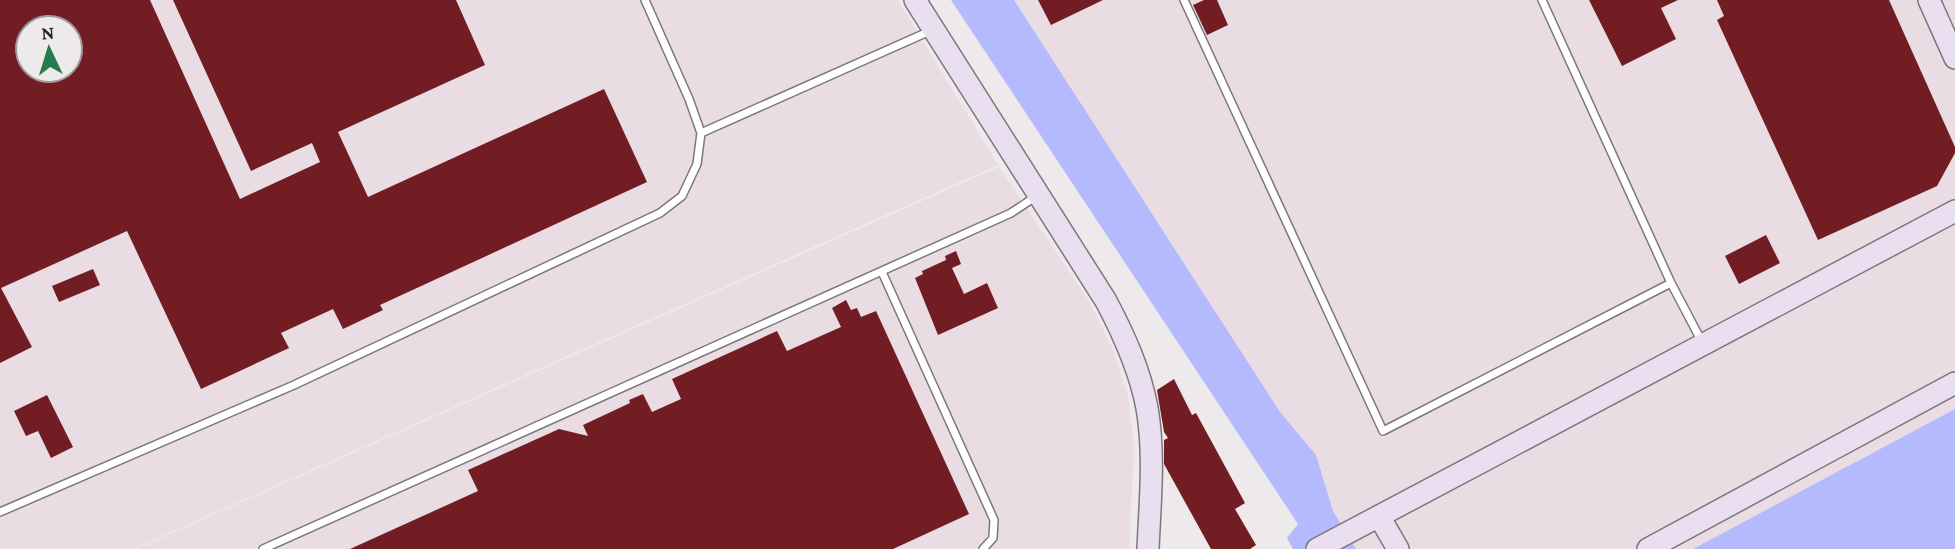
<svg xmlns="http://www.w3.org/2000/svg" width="1955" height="549" viewBox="0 0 1955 549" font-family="'Crimson Pro',serif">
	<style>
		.built { fill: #e9dce2; fill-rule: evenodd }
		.water { fill: #b4bafd }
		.building { fill: #721c23; fill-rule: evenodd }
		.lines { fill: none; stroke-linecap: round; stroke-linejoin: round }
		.lane-casing { stroke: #7c787a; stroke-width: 10 }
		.secondary-casing { stroke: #7c787a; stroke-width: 24 }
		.lane { stroke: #fff; stroke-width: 7 }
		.secondary { stroke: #eadef1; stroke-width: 21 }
	</style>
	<rect width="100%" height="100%" fill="#eee9eb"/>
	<path class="built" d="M0,0H898L998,165L133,549H0ZM28,28H70V70H28Z
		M1014,0H1955V409L1693,549H1356L1333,511L1316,455L1280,412Z
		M999,167L1089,301L1112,348L1128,396L1134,449L1129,549H136Z"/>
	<path class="water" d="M951,0H1014L1280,412L1316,455L1333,511L1356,549H1293L1287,538L1298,524Z
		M1955,409V549H1693Z"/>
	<path class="building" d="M0,0H150L240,199L320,162L312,143L251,171L173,0H456L485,65L338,132L368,197L604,89L647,182L380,305L383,310L343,329L333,309L281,333L289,348L201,389L127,231L1,288L32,347L0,363ZM28,28H70V70H28Z
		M1038,0H1103L1051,25Z
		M1204,0H1217L1228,25L1207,35L1193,5Z
		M1589,0H1678L1661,8L1676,39L1622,66Z
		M1717,0H1889L1955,147V153L1937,186L1818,240L1717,20L1724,16Z
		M1766,235L1780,263L1739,284L1725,256Z
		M956,251L961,264L952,268L964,294L987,283L998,308L938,335L915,278L923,274L922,271L946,260L945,256Z
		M93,269L100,285L59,302L52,286Z
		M846,300L851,310L857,308L861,317L876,311L969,514L893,549H350L478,491L468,470L559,429L588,436L583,425L630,403L629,400L643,394L652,412L681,399L672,379L777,331L787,351L841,327L832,308Z
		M1174,379L1192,415L1196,413L1245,503L1235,509L1256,545L1250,549H1211L1164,464V440L1168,438L1164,432L1157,390Z
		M47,395L73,447L51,458L38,431L26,436L14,411Z"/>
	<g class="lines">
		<defs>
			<path id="lane" d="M1184,0L1383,431L1671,283
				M1542,0L1671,283L1702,342
				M701,133L930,31
				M882,272L994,520L993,538L983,549
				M0,512L294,385L660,213L682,196L697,164L701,133L689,99L645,0
				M263,549L1011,213L1038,195"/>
			<path id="secondary" d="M915,0L1106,301C1124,335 1140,370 1147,408C1155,454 1150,502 1148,549
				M1929,0L1955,58
				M1379,516L1398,549
				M1317,549L1955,211
				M1648,549L1955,383"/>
		</defs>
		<use href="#lane" class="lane-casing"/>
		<use href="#secondary" class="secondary-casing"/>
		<use href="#lane" class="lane"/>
		<use href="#secondary" class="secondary"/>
	</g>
	<g transform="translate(49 49) rotate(356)"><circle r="33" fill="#eee9eb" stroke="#9f9b9d" stroke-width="2"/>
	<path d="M0-5L12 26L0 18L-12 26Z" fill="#267b4d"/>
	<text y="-10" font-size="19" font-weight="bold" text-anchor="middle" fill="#292728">N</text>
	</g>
</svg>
